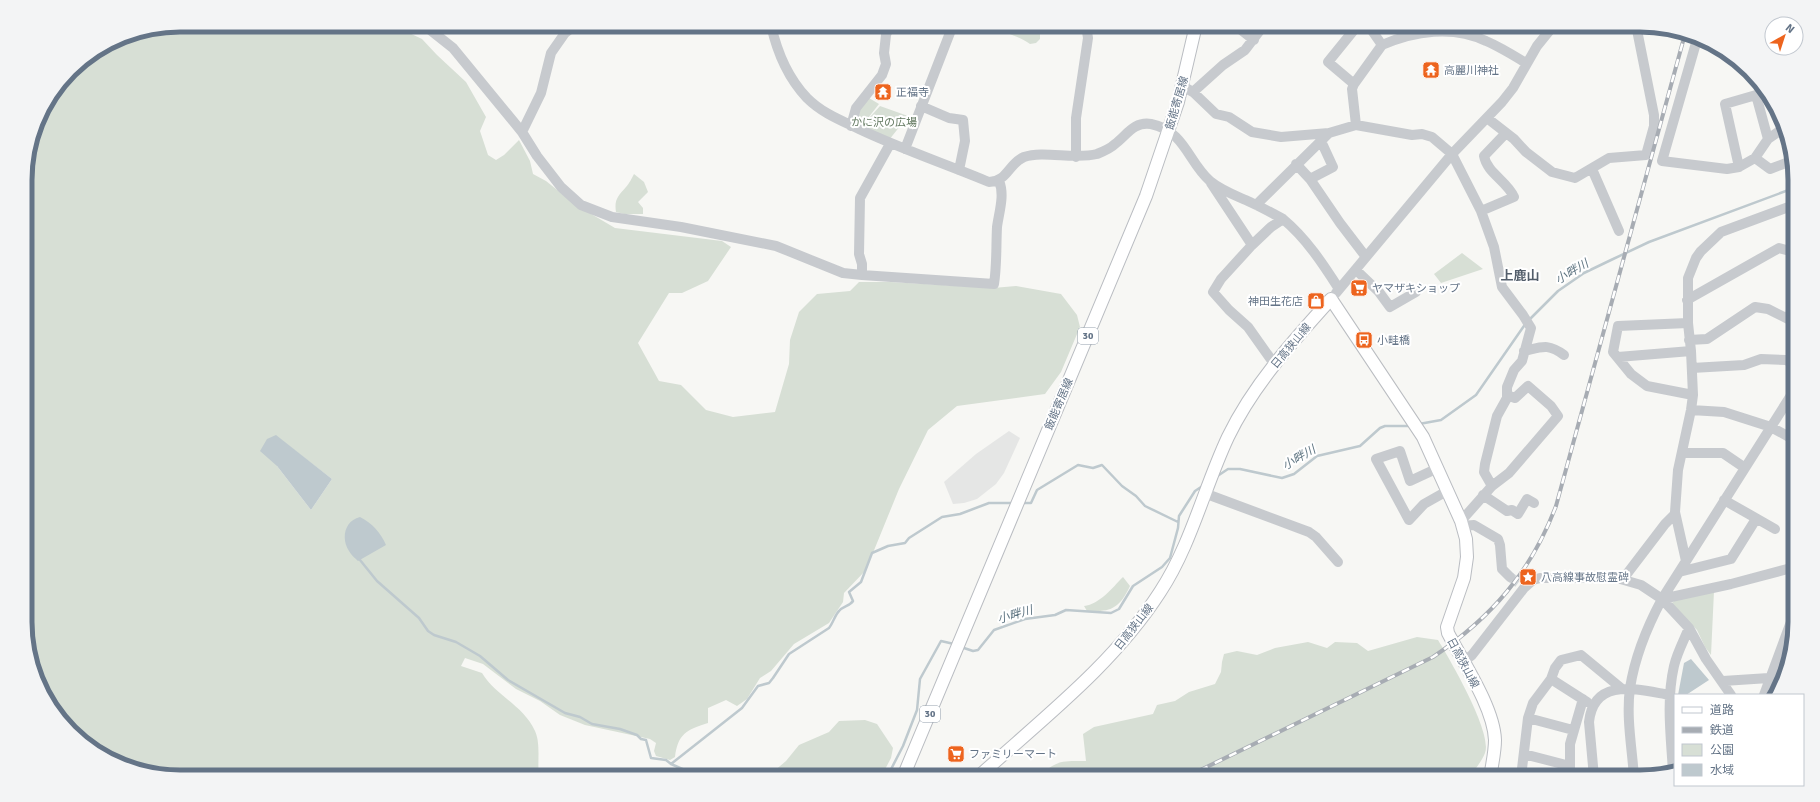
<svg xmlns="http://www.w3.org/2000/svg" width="1820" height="802" viewBox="0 0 1820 802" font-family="Signika,'Noto Sans JP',sans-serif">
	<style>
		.built { fill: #e5e6e5 }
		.green { fill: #d7dfd5; fill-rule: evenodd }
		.water { fill: #bec9ce }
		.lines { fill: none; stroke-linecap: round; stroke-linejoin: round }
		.stream { stroke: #bec9ce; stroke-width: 2.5 }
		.minor-tunnel { stroke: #d2d6d9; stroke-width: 10; stroke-dasharray: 10 5; stroke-linecap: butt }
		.major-casing { stroke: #babdc2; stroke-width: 14 }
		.minor { stroke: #c7cace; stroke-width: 10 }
		.major { stroke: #fff; stroke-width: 12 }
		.rail-casing { stroke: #a7acb3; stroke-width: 4 }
		.rail { stroke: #fff; stroke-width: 2.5; stroke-dasharray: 8; stroke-linecap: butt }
		.labels { text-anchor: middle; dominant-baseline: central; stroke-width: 4; stroke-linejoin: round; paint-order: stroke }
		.shield { fill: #fff; stroke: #929eab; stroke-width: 1 }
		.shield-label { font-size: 10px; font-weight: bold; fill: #647487 }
		.poi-label { font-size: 11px; fill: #647487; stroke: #fff; text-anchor: start }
		.street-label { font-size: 11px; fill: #647487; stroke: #fff }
		.park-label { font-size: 11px; fill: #627860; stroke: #fff }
		.water-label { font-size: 12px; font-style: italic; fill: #607683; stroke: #fff }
		.quarter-label { font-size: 13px; font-weight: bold; fill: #535e6b; stroke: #fff }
		.rim { fill: none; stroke: #647487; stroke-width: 5 }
	</style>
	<rect width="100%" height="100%" fill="#f7f7f4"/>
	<path class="built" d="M1009,431L1020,438L1004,473L996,484L977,499L964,503L953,504L944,482L976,454Z"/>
	<path class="green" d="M180,25H403V30L422,39L437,55L466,82L486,117L480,131L488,155L496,160L504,155L519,140L530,161L533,174L546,181L576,205L615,228L722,241L731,247L708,281L682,293H669L638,343L659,381L681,385L706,410L733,417L775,412L789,364L790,340L799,312L817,294L850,291L859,282H890L993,288L1016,286L1061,294L1077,315L1080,327L1061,372L1045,394L957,406L928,430L899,489L866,570L844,593L843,602L829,623L794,644L771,671L760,678L747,699L737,706L726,700L708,708V723C686,730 678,734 675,757L670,760L656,756L654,751L656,743L650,739L585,725L560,715L540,701L516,689L483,664L465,658L461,666L482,673C496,696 523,705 535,731C541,744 537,763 539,777H180L121,765L86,745L57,717L37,682L26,643L25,169L41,111L77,64L121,37ZM276,436L332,479L311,510L277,466Z
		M993,25H1040V39L1036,43L1030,44C1018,35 1004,34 993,25Z
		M869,98L879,104L861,127L856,124L858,110Z
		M880,106L908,116L889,140L861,127Z
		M634,174L644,182L648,192L638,202L643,208V214H624L616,212C614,200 618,196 626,187C629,184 632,178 634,174Z
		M1462,253L1483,269L1441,283L1434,274Z
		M1123,577L1130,586C1119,609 1111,612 1087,611L1084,606C1100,604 1112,588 1123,577Z
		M1714,591L1711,655L1705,647L1697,630L1671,604L1674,601Z
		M1417,637L1438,640C1449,658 1493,733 1485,753C1482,761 1475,769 1470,777H1038C1057,760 1061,761 1086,761L1083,734L1094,727L1153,714L1157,705L1175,701L1189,692L1215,684L1221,672L1222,662L1224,654L1237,651L1257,655L1275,648L1308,642L1327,648L1335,642L1357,643L1368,651Z
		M865,720L877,724L893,748L891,758L881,777H767L786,761L799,745L829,732L839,721Z"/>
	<path class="water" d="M276,435L332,479L311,510L277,466L260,451L267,439Z
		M360,517C372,523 381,533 386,545L358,561C355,558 351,555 349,551C341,539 344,521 360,517Z
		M1691,659L1709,680L1686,695H1678L1684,663Z"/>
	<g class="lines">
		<path class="stream" d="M1529,320L1558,291L1584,273L1611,260L1649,242L1794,188
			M1419,424L1441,420L1476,395L1526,323
			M1216,477L1228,469H1240L1282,478L1294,474L1317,456L1360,446L1380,428L1385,426H1412
			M1021,503H1031L1037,490L1078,465L1093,468L1102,465L1122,486L1136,496L1145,506L1178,522
			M360,560L377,581L419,618L428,631L434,635L456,642L480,656L508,680L565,713L580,717L592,724L620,729L637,735L641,739L646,740L651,758L666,760L671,764L742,708L758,686L769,683L773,678L789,654L829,628C833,623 835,615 839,611C843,606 850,606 853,601L849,592L861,582L872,553L888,546L905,543L909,538L942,517L960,514L989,503H1014
			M961,647L973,651L978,650L994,630L1025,619L1055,615L1066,610L1111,613L1119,609L1133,586L1162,567L1170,558L1178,528L1179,516L1195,491L1204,485
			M671,764L696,775L721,777
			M887,777L903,746L917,710L920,679L941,641L954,644"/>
		<path class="minor-tunnel" d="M1510,577L1520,584"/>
		<defs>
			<path id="major" d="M903,777L1146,196L1178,102L1196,25
				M978,777C1042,719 1113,665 1160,592C1191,545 1204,488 1228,437C1253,385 1293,341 1331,299L1423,437L1461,521L1466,539L1467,557L1464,578L1447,627L1448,633C1463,662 1494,708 1495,740C1495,752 1492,765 1490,777"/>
		</defs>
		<use href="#major" class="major-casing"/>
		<path class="minor" d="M424,25L453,48L522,132L537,156L561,187L581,205L612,217L681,227L776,246L843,273L862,275L994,284C997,265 996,246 997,227C999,212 1005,195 999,181
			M771,25C777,52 787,77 807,98C822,113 840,120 859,129C901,149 946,164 989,182C1007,182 1009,163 1024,157C1044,150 1074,160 1097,154C1102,152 1111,148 1115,144C1126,136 1134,121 1151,124C1185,131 1188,162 1210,181C1222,191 1237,196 1250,202C1261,207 1272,213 1283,219C1306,238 1323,264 1339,289
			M1235,25L1254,40
			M1698,36L1662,161L1727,169L1739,167L1755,158L1768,139L1785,127
			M1382,45C1414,31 1453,25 1486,41C1500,47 1513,55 1526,63
			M1354,84L1328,62L1358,25
			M1182,86L1193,92L1216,114L1229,117L1252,132L1281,137L1329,133
			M1193,92L1223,65L1245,50L1261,29L1269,25
			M921,106L949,118L963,120L965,141L959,170
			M1487,118L1514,139L1526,152L1552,172L1575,178L1609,158L1646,155L1654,126V115L1636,25
			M1356,125L1352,89L1354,84L1382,45L1368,25
			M851,126L856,108L882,75L886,64L884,53L886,35L890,25
			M522,132L541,93L551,53L565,33L575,25
			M905,149L953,25
			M1076,157V118L1088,38L1086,25
			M1755,158L1770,169L1794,160
			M1296,164L1310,179L1340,223L1366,257
			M1739,167L1725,104L1756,95L1768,139
			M1592,169L1619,231
			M1310,179L1333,167L1321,141
			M1211,183L1252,245L1221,279L1213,292L1229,310L1248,327L1275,365
			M1256,205L1329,133L1356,125L1412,135L1422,134L1432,137L1452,154L1481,211L1494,247L1502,287L1523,315L1531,328L1522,361L1514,370L1507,387V398L1497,416L1485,464L1484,472L1492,486L1461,521
			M1481,211L1514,197C1507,181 1487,173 1484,156L1506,133
			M1252,245L1271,227L1283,219
			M1356,270L1379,292L1390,307L1416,292
			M862,275V264L859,254L860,198L890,144
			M1336,293L1452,154L1502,102L1513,88L1537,46L1554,25
			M1687,300L1779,248L1794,252
			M1789,319L1794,297
			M1688,323L1618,326L1613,352L1631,374L1647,386L1693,395
			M1689,340L1707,339L1755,307L1768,309L1794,322
			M1524,351C1542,347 1548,343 1564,355
			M1618,357L1691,351
			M1692,368L1744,365L1761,359L1786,360L1794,364
			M1691,410L1724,412L1771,427L1791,438L1794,437
			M1682,453H1723L1745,468
			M1438,468L1410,481L1400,451L1376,459L1409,520L1424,504L1447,491
			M1492,486L1509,473L1558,416L1551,406L1528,386L1515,398L1507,395
			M1204,493L1309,532L1316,537L1338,562
			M1483,495L1507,511L1512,510L1518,514L1527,499L1534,503
			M1724,500L1775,529
			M1463,526L1474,525L1498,539L1500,545L1502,569L1510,577
			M1686,561L1675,512L1678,470L1691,410L1693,395L1691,351L1688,323V278L1696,258L1701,251L1721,232L1794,205
			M1679,572L1731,559L1756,519
			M1623,579L1665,524L1675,514
			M1662,599L1731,584L1795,567
			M1463,662L1472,655L1524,588L1533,580L1540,578H1617L1641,585L1662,599L1689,628L1706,659L1731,695
			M1551,679L1587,702
			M1723,681L1769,678
			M1764,695L1795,611
			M1528,718L1573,730
			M1524,754L1570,766
			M1673,772C1671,737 1666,701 1674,666C1677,653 1684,640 1689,628
			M1521,777L1528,718L1533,703L1551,679L1555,668L1561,660L1581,655L1621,688
			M1570,777V744L1583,699
			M1594,777L1589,722C1594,676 1639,690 1670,695
			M1634,777C1632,748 1626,717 1630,688C1635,656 1647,627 1662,599L1790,397L1794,387"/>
		<use href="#major" class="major"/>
		<defs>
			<path id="rail" d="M1186,777L1433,657C1491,618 1531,572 1556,506L1685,34"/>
		</defs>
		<use href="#rail" class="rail-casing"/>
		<use href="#rail" class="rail"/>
	</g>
	<defs>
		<symbol id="temple-square" viewBox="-11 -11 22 22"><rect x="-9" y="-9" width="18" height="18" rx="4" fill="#ed641e" stroke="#fff"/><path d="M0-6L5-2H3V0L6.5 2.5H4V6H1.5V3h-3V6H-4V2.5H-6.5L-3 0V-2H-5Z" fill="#fff"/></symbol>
		<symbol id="supermarket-square" viewBox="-11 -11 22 22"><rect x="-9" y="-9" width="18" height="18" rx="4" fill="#ed641e" stroke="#fff"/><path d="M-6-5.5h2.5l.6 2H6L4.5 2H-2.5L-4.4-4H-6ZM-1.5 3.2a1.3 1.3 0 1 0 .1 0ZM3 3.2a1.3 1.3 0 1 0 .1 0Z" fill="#fff"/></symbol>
		<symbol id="shop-square" viewBox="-11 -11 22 22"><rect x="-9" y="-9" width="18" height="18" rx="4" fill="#ed641e" stroke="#fff"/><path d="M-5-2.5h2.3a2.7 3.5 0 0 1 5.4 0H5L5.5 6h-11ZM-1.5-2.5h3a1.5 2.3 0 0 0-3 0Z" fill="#fff"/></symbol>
		<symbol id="bus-square" viewBox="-11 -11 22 22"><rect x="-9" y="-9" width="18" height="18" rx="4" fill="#ed641e" stroke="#fff"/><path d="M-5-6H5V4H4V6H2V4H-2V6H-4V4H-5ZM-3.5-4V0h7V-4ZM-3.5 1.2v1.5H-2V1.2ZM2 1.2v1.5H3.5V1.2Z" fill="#fff"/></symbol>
		<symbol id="sight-square" viewBox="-11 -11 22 22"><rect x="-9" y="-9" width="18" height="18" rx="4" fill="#ed641e" stroke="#fff"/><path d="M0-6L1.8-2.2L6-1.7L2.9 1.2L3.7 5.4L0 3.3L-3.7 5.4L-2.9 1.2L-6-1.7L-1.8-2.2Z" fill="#fff"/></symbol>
	</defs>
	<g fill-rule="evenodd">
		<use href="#temple-square" x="1421" y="60" width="20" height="20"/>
		<use href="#temple-square" x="873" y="82" width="20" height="20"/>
		<use href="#supermarket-square" x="1349" y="278" width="20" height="20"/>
		<use href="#shop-square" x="1306" y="291" width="20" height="20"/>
		<use href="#bus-square" x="1354" y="330" width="20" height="20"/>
		<use href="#sight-square" x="1518" y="567" width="20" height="20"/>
		<use href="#supermarket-square" x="946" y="744" width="20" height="20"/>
	</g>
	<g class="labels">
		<g class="shield">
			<rect x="1078" y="328" width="20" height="16" rx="3"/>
			<rect x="920" y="706" width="20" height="16" rx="3"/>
		</g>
		<g class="shield-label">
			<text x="1088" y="336">30</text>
			<text x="930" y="714">30</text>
		</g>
		<g class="poi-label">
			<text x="1444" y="70">高麗川神社</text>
			<text x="896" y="92">正福寺</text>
			<text x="1372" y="288">ヤマザキショップ</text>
			<text x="1303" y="301" text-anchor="end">神田生花店</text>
			<text x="1377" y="340">小畦橋</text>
			<text x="1541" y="577">八高線事故慰霊碑</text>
			<text x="969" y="754">ファミリーマート</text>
		</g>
		<g class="street-label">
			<text transform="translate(1177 103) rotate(-74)">飯能寄居線</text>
			<text transform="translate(1291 346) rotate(-50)">日高狭山線</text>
			<text transform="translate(1059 404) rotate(-67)">飯能寄居線</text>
			<text transform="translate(1134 627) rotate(-52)">日高狭山線</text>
			<text transform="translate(1463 663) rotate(62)">日高狭山線</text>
		</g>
		<g class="park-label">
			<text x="884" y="122">かに沢の広場</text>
		</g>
		<g class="water-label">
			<text transform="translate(1572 272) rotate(-31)">小畔川</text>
			<text transform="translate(1299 458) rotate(-30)">小畔川</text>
			<text transform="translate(1015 615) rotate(-16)">小畔川</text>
		</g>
		<g class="quarter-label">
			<text x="1520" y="276">上鹿山</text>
		</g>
	</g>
	<path d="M0 0H1820V802H0ZM180 32H1640A148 148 0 0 1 1788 180V622A148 148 0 0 1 1640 770H180A148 148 0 0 1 32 622V180A148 148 0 0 1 180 32Z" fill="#f3f4f5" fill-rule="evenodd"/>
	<path class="rim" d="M180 32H1640A148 148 0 0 1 1788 180V622A148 148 0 0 1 1640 770H180A148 148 0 0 1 32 622V180A148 148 0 0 1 180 32Z"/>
	<rect x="1674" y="694" width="130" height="92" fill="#ffffff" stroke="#c1c7cf"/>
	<rect x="1682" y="707" width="20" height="6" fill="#ffffff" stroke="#c1c7cf"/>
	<text x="1710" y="714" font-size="12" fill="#647487">道路</text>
	<rect x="1682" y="727" width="20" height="6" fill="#a7acb3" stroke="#c1c7cf"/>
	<text x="1710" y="734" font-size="12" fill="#647487">鉄道</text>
	<rect x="1682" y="744" width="20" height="12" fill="#d7dfd5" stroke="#c1c7cf"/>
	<text x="1710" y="754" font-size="12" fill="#647487">公園</text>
	<rect x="1682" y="764" width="20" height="12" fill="#bec9ce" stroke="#c1c7cf"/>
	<text x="1710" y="774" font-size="12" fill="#647487">水域</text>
	<g transform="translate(1784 36) rotate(39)"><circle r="19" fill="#ffffff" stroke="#c1c7cf"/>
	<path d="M0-3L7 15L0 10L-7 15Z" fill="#ed641e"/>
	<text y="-6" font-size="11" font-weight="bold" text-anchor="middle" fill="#647487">N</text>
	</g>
</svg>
